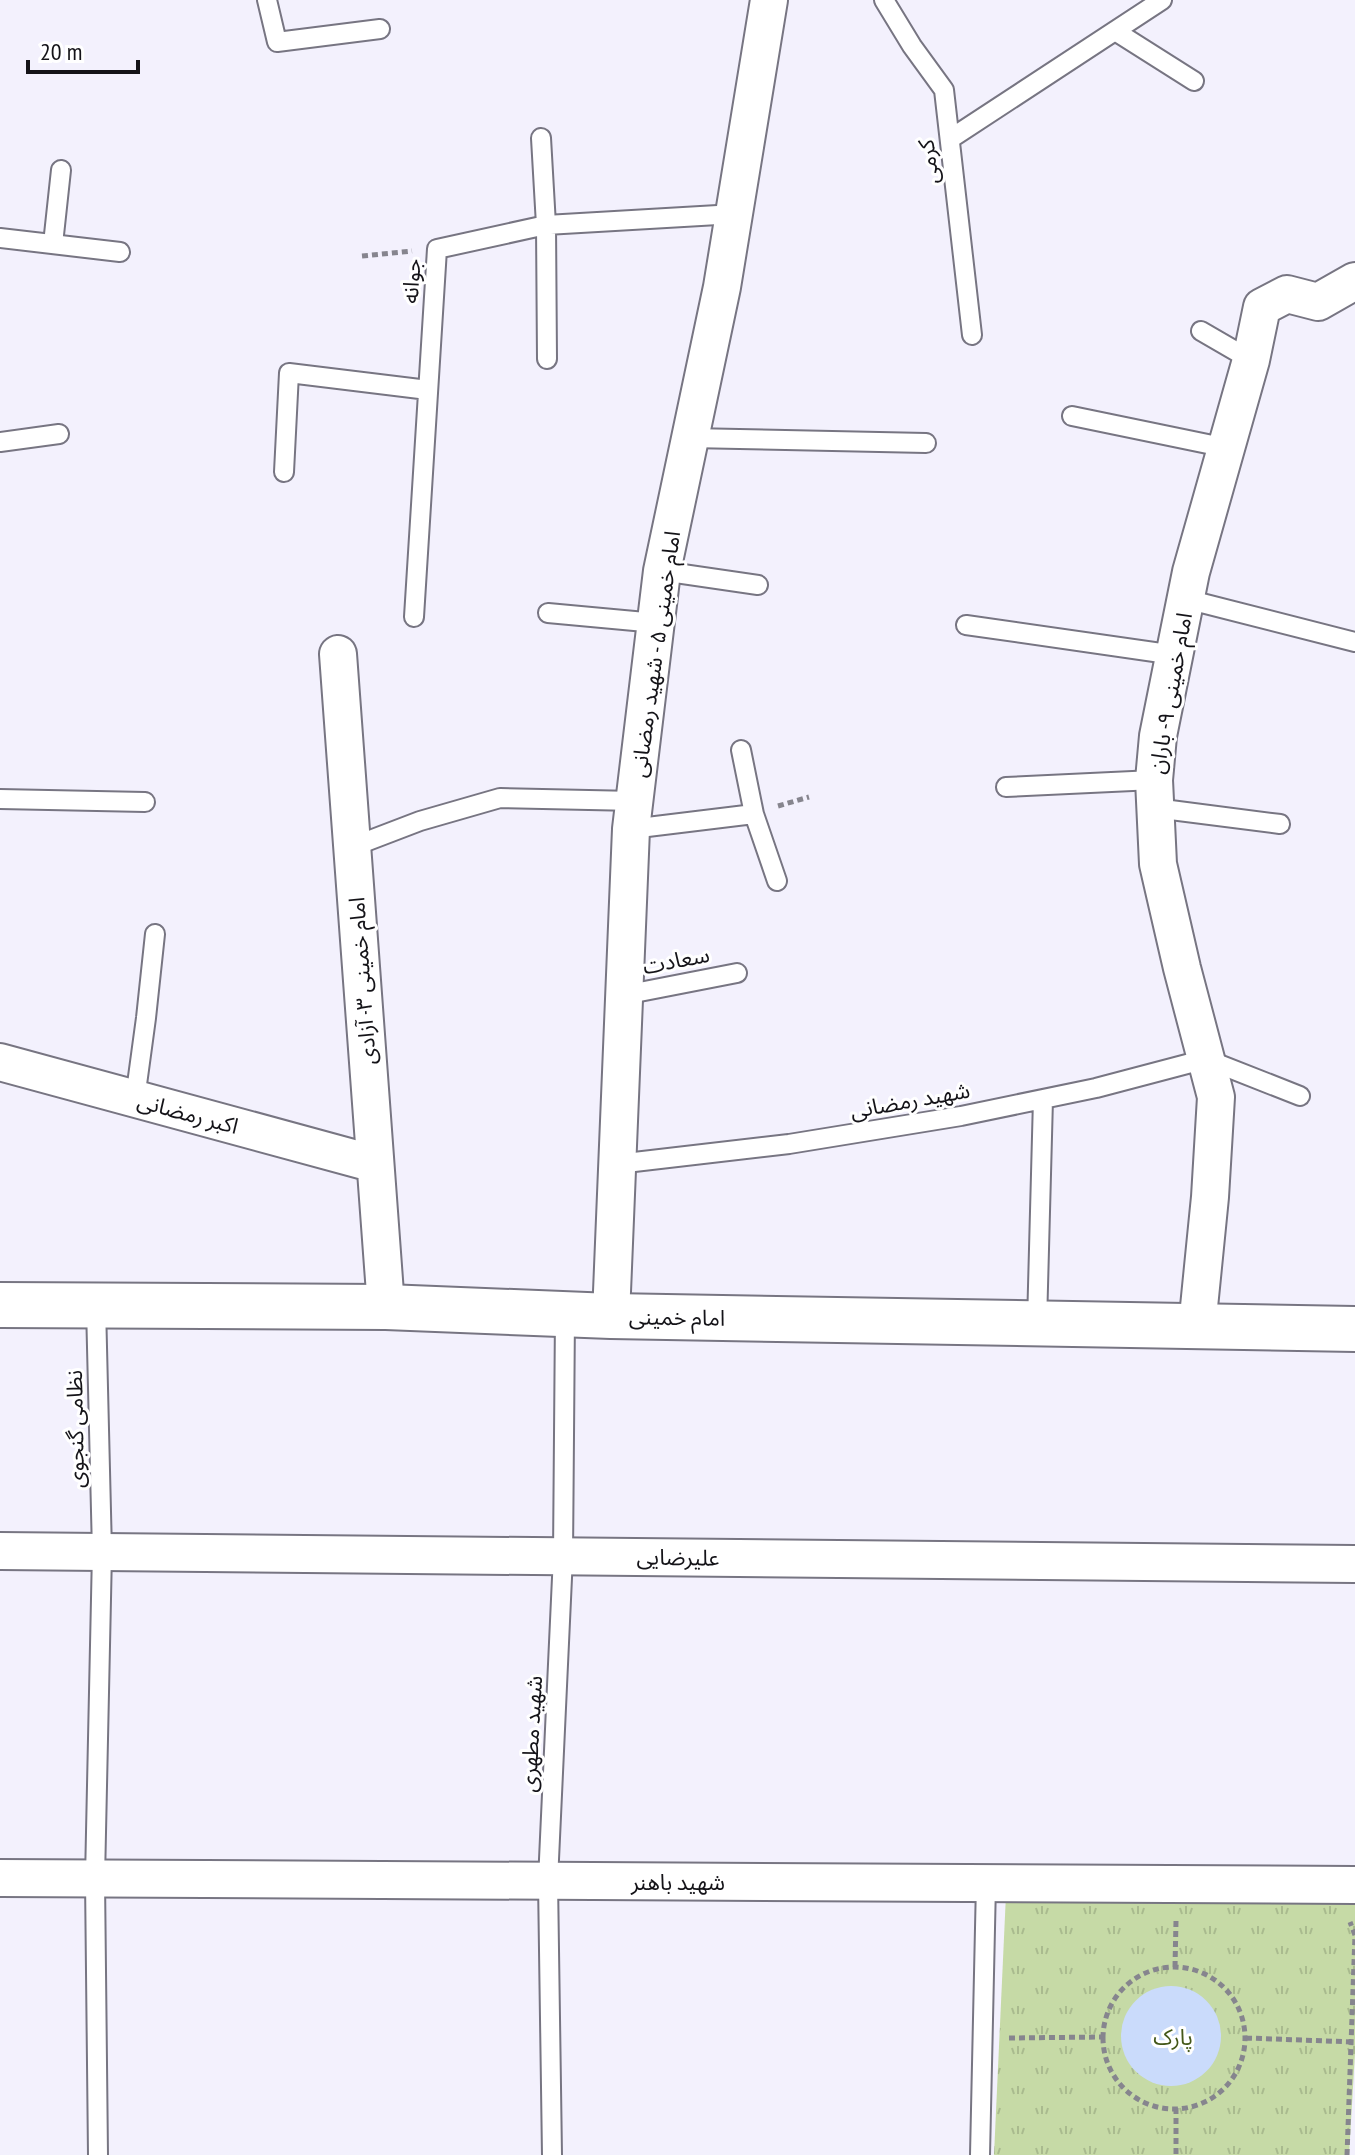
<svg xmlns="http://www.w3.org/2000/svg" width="1355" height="2155" viewBox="0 0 1355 2155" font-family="'PT Sans Narrow','Noto Sans Arabic',sans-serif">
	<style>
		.grass { fill: url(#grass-tufts) }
		.water { fill: #cadbfb }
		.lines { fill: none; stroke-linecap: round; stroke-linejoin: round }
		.lane-casing { stroke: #777582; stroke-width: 22 }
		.street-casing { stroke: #777582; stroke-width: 40 }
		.secondary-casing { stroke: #777582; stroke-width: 48 }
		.path { stroke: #86858e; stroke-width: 5; stroke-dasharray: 6 4; stroke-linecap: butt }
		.lane { stroke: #fff; stroke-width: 18 }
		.street { stroke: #fff; stroke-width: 36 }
		.secondary { stroke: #fff; stroke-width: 44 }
		.labels { text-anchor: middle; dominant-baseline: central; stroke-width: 6; stroke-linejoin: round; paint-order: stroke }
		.street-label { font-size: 22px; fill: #141318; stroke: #fff }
		.park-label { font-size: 22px; fill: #44581a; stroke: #fff }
	</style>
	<defs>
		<pattern id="grass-tufts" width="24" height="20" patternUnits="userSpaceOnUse" patternTransform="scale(2)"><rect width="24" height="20" fill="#c6daa6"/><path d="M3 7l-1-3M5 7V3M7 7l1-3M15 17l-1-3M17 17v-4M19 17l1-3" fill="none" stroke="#a9ba8e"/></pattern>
	</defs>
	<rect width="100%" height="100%" fill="#f3f1fd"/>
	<path class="grass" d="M1006,1894L1355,1897V2053L1349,2155H994Z"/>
	<path class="water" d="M1121 2036a50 50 0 1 1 100 0a50 50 0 1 1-100 0Z"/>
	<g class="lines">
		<defs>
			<path id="lane" d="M267,0L277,42L380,29
				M884,0L912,46L944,90L972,335
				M1115,31L1194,81
				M541,138L546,225L547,359
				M950,139L1162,0
				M0,238L120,252
				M53,244L61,170
				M1201,331L1251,360
				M1072,416L1227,448
				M690,438L926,443
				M0,442L59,434
				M284,472L289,373L428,390
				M662,571L758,585
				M1186,599L1355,642
				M548,613L656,623
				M414,617L437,249L546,225L735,214
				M966,625L1175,655
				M741,750L754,814L777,881
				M1006,787L1154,780
				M0,799L145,802
				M1155,808L1280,824
				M631,829L754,814
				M352,847L420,821L500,798L635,801
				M624,995L737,973
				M135,1099L146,1018L155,934
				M617,1164L789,1144L961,1116L1096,1088L1206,1059L1300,1096
				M96,1306L102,1552L95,1879L98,2155
				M1037,1324L1043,1099
				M552,2155L548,1881L563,1556L565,1314
				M980,2155L986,1883"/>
			<path id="street" d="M338,654L386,1307
				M0,1062L375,1164
				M611,1316L631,829L662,571L722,287L769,0
				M1197,1327L1210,1197L1216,1097L1182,968L1158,864L1154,780L1158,736L1191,572L1251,360L1262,307L1287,294L1318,302L1355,281
				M0,1551L1355,1564
				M0,1878L1355,1885"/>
			<path id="secondary" d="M0,1305L386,1307L611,1316L1355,1329"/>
		</defs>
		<use href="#lane" class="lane-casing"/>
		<use href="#street" class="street-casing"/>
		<use href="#secondary" class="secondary-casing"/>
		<path class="path" d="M362,256L412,251
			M778,806L809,797
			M1175,1967L1176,1921
			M1103 2038a71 71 0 1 1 142 0a71 71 0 1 1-142 0Z
			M1009,2038L1104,2037
			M1246,2038L1355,2042
			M1176,2108V2155
			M1347,2155L1355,1935L1350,1922"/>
		<use href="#lane" class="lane"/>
		<use href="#street" class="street"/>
		<use href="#secondary" class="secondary"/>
	</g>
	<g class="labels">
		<g class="street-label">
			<text transform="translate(928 162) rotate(-97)">کرمی</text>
			<text transform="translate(411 281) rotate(-86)">جوانه</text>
			<text transform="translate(655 654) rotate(-82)">امام خمینی ۵ - شهید رمضانی</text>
			<text transform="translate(1170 693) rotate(-80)">امام خمینی ۹- باران</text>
			<text transform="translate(676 960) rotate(-11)">سعادت</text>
			<text transform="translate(362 981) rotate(-94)">امام خمینی ۳- آزادی</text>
			<text transform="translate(910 1100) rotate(-10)">شهید رمضانی</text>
			<text transform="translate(188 1113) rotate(15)">اکبر رمضانی</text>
			<text transform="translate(677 1317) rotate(1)">امام خمینی</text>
			<text transform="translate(75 1429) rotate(-91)">نظامی گنجوی</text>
			<text transform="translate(678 1557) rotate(1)">علیرضایی</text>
			<text transform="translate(531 1734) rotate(-87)">شهید مطهری</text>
			<text x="678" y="1882">شهید باهنر</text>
		</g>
		<g class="park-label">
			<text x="1173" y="2037">پارک</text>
		</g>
	</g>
	<path d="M28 60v12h110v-12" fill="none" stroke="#141318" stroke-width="4"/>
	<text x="40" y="60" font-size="24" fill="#141318" stroke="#ffffff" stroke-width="6" paint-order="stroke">20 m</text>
</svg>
